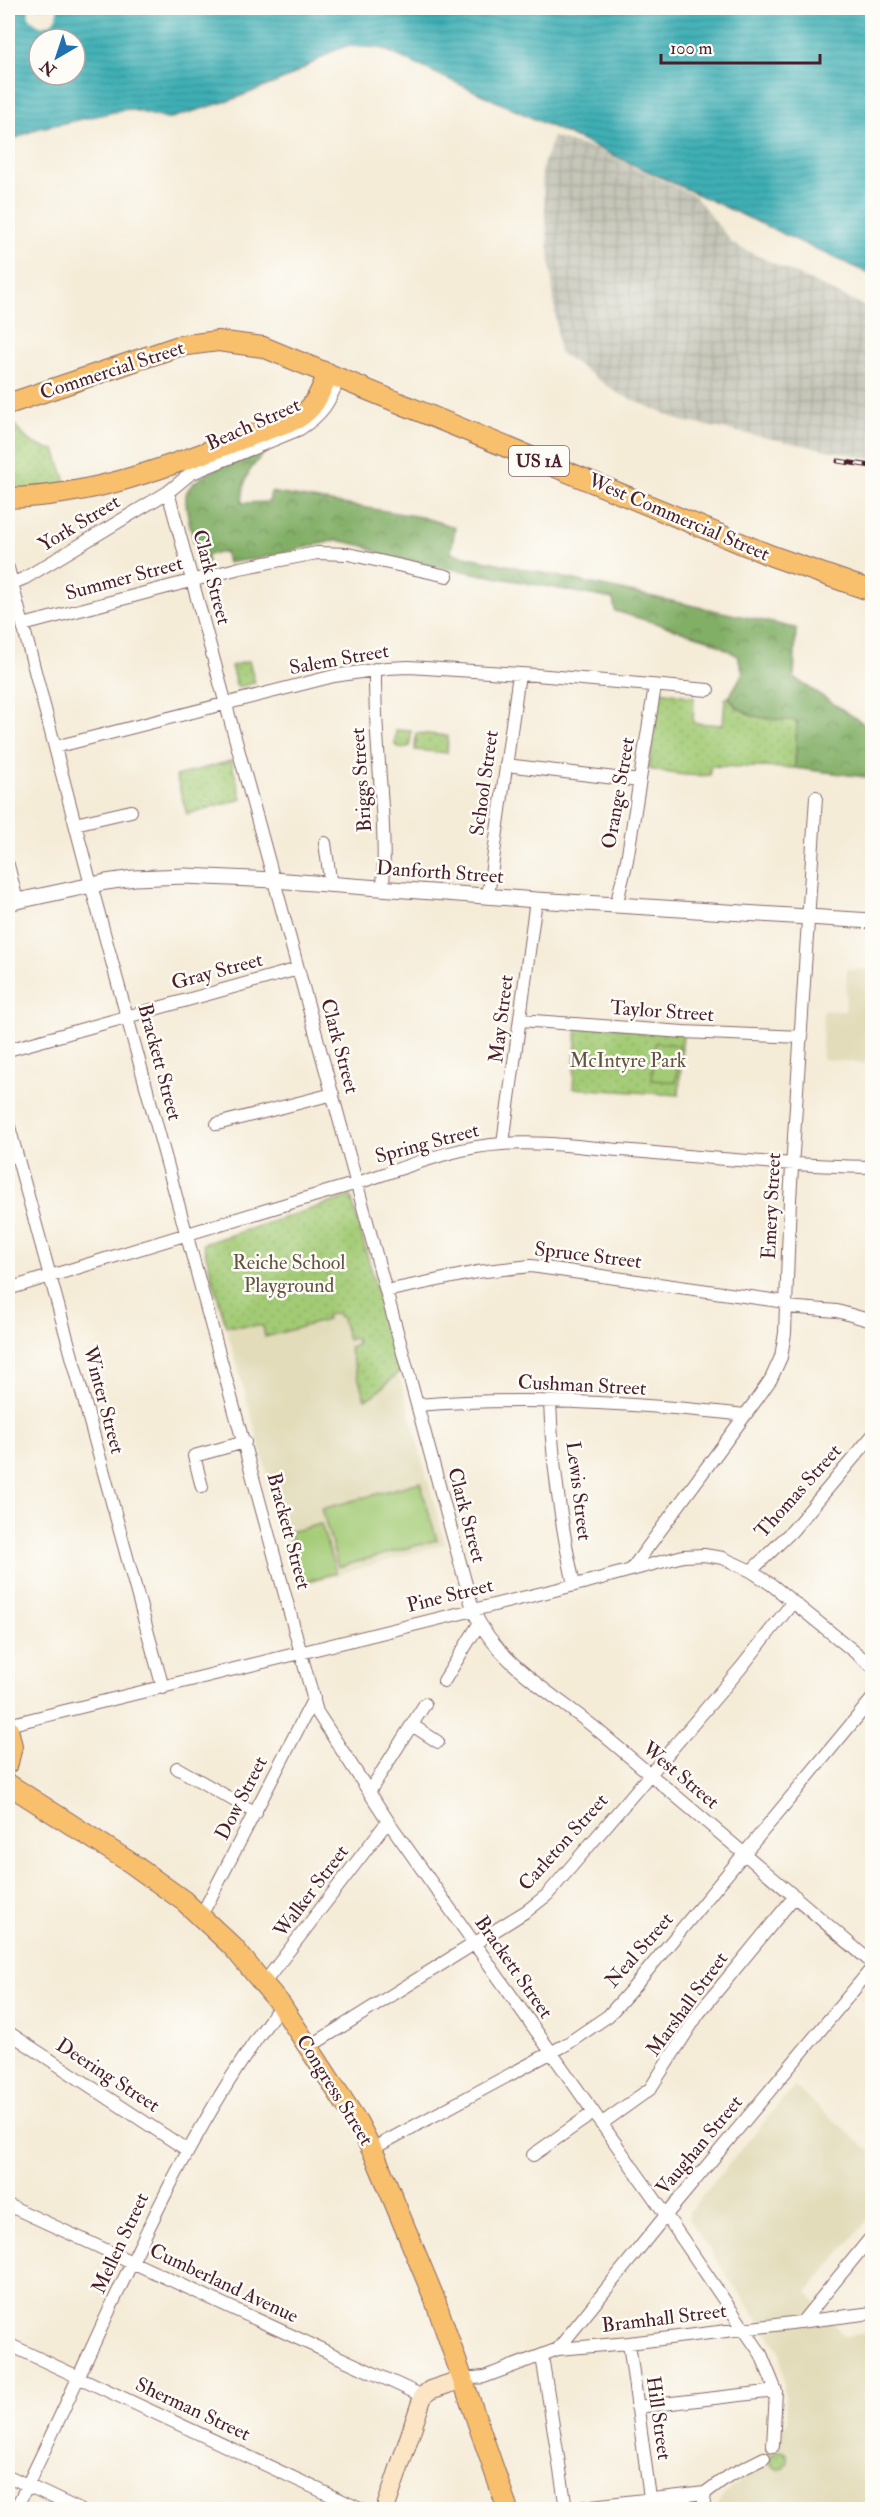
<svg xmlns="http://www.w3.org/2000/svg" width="880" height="2517" viewBox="0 0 880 2517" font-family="'IM FELL Double Pica',serif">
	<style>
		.built { fill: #e2dcba }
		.industrial { fill: url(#industrial-grid) }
		.green { fill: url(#green-dots); stroke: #767550; stroke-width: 1.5 }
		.forest { fill: url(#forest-crowns); stroke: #666748; stroke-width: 1.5 }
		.pitch { fill: #a3cb75; stroke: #767550; stroke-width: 1.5 }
		.water { fill: url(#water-rules); stroke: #446870; stroke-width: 1.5; fill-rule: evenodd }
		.pier { fill: #f5ecd8 }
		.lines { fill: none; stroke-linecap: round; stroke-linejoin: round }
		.minor-casing { stroke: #866768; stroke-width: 14 }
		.tertiary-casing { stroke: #866768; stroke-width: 17 }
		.secondary-casing { stroke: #866768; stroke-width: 20 }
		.primary-casing { stroke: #866768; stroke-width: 22 }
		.minor { stroke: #fff; stroke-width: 12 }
		.tertiary { stroke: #fff; stroke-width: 15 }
		.secondary { stroke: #fce5c4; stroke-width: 18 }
		.primary { stroke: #f8bf6c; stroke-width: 20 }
		.rail-casing { stroke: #4a1f2b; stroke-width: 5 }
		.rail { stroke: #fdfcf7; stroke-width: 3; stroke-dasharray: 9; stroke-linecap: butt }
		.labels { text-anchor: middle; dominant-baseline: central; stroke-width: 5; stroke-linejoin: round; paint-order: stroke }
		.shield { fill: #fdfcf7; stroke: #806168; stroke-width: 1.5 }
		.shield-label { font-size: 18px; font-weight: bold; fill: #4a1f2b }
		.street-label { font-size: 20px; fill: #4a1f2b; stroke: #fdfcf7 }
		.park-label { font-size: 20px; fill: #655341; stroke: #fdfcf7 }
	</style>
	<defs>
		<pattern id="industrial-grid" width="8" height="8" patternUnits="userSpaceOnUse" patternTransform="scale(1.5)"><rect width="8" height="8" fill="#c5c5b8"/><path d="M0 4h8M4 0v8" fill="none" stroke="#aba99e"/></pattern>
		<pattern id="green-dots" width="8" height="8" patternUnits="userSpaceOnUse" patternTransform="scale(1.5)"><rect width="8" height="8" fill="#a3cb75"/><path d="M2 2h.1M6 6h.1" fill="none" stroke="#8eae65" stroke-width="1.8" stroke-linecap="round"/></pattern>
		<pattern id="forest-crowns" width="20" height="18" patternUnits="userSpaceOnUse" patternTransform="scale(1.5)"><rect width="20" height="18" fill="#82af66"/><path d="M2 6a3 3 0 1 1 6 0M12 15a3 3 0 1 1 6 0" fill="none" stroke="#6c8e54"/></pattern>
		<pattern id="water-rules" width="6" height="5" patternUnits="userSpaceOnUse" patternTransform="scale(1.5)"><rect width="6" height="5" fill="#3eb0b6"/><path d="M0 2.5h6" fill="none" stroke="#368f94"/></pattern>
	</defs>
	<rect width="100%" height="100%" fill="#fdfcf7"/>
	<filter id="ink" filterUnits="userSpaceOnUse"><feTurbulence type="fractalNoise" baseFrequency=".0167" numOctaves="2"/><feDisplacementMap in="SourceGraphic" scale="12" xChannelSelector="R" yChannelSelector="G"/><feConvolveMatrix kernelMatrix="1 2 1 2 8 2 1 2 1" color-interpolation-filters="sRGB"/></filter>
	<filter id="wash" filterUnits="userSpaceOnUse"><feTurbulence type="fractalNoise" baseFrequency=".008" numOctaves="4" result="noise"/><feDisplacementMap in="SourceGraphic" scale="24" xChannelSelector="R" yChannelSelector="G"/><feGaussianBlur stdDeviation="1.35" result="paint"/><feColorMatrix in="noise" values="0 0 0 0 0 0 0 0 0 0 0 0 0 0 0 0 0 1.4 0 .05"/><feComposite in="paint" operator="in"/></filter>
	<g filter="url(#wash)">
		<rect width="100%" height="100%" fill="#f5ecd8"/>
		<path class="built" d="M847,969L872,970V1064L822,1059L823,1010L845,1011Z
			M351,1196L445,1544L299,1586L203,1244Z
			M794,2086L872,2153V2215L807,2292L844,2336L872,2332V2509H714L724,2494L744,2478L788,2421L780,2352L689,2220V2212Z"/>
		<path class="industrial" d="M553,137L595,149L695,196L733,244L872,310V459L682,421L619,394L559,352L541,171Z"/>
		<path class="green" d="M8,411C16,433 31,447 55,450L67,485L8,492Z
			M249,661L255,683L237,687L231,666Z
			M660,691L694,697L693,723L723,725L725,699L729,697L737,709L797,721L795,768L710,766V775C689,777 669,773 649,769Z
			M416,733L448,736L447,753L415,750Z
			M231,761L242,799L187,814L176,776Z
			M577,1025L683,1032L679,1095L573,1088Z
			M351,1196L399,1372L374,1395L365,1399L349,1348L357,1345L356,1338L348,1340L341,1316L339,1317L337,1313L326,1315L327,1320L265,1337L263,1326H226L203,1244Z
			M770 2460a9 9 0 1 1 18 0a9 9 0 1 1-18 0Z"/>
		<path class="forest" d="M270,446C251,470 244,470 242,503L269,502L271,492L421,517L455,527L451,553L796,628L794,678L872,729V778L795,768L797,721C770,719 745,721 729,697L743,673L738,656L708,639L615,611L613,599L387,557L364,546L337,540L262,558L228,563L225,552L206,555L208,563L200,564C196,547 184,511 186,495C188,475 252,454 270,446Z"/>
		<path class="pitch" d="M396,730L411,731L410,746L402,749L395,745Z
			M655,1043L679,1045L676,1082L652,1080Z
			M420,1482L437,1540L338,1567L322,1509Z
			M321,1524L336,1573L303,1582L289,1532Z"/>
		<path class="water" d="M8,8H872V275L381,48L346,46L331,52L287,78L231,100L168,119L128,109L36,129L8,142ZM39,39H75V75H39Z"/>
		<path class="pier" d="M29,8H57V17L50,24L40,26L29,17Z"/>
	</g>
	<g filter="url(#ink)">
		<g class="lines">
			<defs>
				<path id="minor" d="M168,492L473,1610C497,1664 557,1696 600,1732C691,1809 782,1885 872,1963
					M8,568L91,885L317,1712L388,1821L666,2215L761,2354L776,2391L773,2446
					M8,585L25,578L168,492L190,474L300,429C323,414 329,403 339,378
					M23,625L240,568L317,553L348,554L447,576
					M375,669C374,743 387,816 383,889
					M55,747L334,676L387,668L409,667L536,675L708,690
					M506,765L640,781
					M75,824L131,811
					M325,843L331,886
					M8,865L17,901
					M488,896L519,674
					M616,906L627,860L655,686
					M520,1020L683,1032L802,1037
					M8,1050L298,969
					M8,1123L163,1688
					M217,1124L333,1094
					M503,1143L536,900
					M8,1289C123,1254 238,1218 354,1184C403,1169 451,1147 502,1144C541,1141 581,1147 620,1150C704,1157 788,1166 872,1167
					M386,1291L477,1272L531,1266L786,1302
					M786,1307L837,1311L872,1321
					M550,1402C552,1463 561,1525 574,1585
					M417,1405C526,1396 637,1403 745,1415
					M202,1487L194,1456L245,1442
					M631,1570L757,1399L771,1379L781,1357L785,1333L790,1199L816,797
					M751,1571L792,1531L872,1436
					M444,1681L479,1624
					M8,1725L587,1582L683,1556L704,1555L723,1558L751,1571L772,1585L872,1666
					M412,1725L438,1742
					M177,1768L256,1813
					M369,1792L425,1704
					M201,1916L314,1698
					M264,1983L388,1821
					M8,2032L187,2150
					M309,2047L528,1910L547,1895L740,1669L793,1602
					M601,2124L650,2089L699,2013L795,1896
					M372,2149L567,2044L608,2016L633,1988L872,1699
					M533,2155L593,2113
					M8,2205L423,2396
					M802,2322L872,2236
					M629,2343L650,2498
					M8,2344L362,2510
					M558,2349L666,2215L872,1968
					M542,2356L566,2508
					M463,2379L484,2377L558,2349L629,2343L872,2313
					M637,2407L776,2391
					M8,2476L80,2510
					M705,2493L728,2476L764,2458
					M15,2510C101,2340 166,2158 281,2005
					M557,2510L705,2493
					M703,2510L705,2493"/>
				<path id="tertiary" d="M8,903L106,882L134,878L185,876L274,880L536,900L872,921"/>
				<path id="secondary" d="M385,2510L423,2396L430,2390L463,2379"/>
				<path id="primary" d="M8,404L179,346L218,341L263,347L772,556L872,591
					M8,498C115,495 198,453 296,419C315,408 320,393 328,373
					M8,1729L12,1746L8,1763
					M8,1784L131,1863L184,1901L233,1947L281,2005L358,2123L376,2158L435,2300L508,2510"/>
			</defs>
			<use href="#minor" class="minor-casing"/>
			<use href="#tertiary" class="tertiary-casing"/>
			<use href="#secondary" class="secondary-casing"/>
			<use href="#primary" class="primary-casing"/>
			<use href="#minor" class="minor"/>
			<use href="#tertiary" class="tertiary"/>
			<use href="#secondary" class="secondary"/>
			<use href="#primary" class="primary"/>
			<defs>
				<path id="rail" d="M838,461L872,466"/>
			</defs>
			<use href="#rail" class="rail-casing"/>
			<use href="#rail" class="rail"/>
		</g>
	</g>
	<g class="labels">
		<rect class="shield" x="509" y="446" width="60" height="30" rx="4.5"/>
		<g class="shield-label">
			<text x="539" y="461">US 1A</text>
		</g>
		<g class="street-label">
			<text transform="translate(112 370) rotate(-18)">Commercial Street</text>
			<text transform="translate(253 424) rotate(-24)">Beach Street</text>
			<text transform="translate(679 517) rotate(23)">West Commercial Street</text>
			<text transform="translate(79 523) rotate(-31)">York Street</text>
			<text transform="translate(212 577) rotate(75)">Clark Street</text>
			<text transform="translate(124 578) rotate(-15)">Summer Street</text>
			<text transform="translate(339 659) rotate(-10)">Salem Street</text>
			<text transform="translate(361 780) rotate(-94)">Briggs Street</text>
			<text transform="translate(484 783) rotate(-82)">School Street</text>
			<text transform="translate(618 793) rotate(-80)">Orange Street</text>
			<text transform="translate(440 872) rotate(4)">Danforth Street</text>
			<text transform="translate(217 971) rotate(-15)">Gray Street</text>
			<text transform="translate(662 1011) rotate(4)">Taylor Street</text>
			<text transform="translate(501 1019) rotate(-83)">May Street</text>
			<text transform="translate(340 1046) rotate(75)">Clark Street</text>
			<text transform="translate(160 1062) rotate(75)">Brackett Street</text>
			<text transform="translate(427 1143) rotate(-15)">Spring Street</text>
			<text transform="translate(771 1206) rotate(-87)">Emery Street</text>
			<text transform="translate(588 1255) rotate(7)">Spruce Street</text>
			<text transform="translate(582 1385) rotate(3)">Cushman Street</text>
			<text transform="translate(104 1400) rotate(75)">Winter Street</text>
			<text transform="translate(579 1491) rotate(83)">Lewis Street</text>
			<text transform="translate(798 1491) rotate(-48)">Thomas Street</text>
			<text transform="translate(467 1515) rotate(75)">Clark Street</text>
			<text transform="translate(289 1531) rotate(75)">Brackett Street</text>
			<text transform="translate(450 1595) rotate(-14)">Pine Street</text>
			<text transform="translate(681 1775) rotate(40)">West Street</text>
			<text transform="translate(241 1798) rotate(-63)">Dow Street</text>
			<text transform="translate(563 1842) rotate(-48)">Carleton Street</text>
			<text transform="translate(311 1891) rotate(-53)">Walker Street</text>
			<text transform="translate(639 1950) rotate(-49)">Neal Street</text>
			<text transform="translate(514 1967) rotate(55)">Brackett Street</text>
			<text transform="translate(687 2004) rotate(-54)">Marshall Street</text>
			<text transform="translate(108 2075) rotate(33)">Deering Street</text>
			<text transform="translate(335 2090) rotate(58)">Congress Street</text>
			<text transform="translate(699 2145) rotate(-50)">Vaughan Street</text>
			<text transform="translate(120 2243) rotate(-65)">Mellen Street</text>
			<text transform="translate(224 2283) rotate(25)">Cumberland Avenue</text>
			<text transform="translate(664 2318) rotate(-7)">Bramhall Street</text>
			<text transform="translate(193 2409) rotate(25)">Sherman Street</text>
			<text transform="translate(659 2418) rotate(82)">Hill Street</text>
		</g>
		<g class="park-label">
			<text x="628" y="1060">McIntyre Park</text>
			<text x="289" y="1262">Reiche School<tspan x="289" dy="23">Playground</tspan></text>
		</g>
	</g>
	<rect width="880" height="2517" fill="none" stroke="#fdfcf7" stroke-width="30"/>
	<g transform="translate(57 57) rotate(219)"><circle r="28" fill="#fdfcf7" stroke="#b5a4a5" stroke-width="1.5"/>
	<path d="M0-4.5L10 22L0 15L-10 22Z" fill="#1f6fb2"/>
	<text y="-9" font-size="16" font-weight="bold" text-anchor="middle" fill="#4a1f2b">N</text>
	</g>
	<path d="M661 54v9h159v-9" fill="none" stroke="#4a1f2b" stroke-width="3"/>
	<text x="670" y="54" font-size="18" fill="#4a1f2b" stroke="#fdfcf7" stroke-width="4.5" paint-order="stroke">100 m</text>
</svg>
